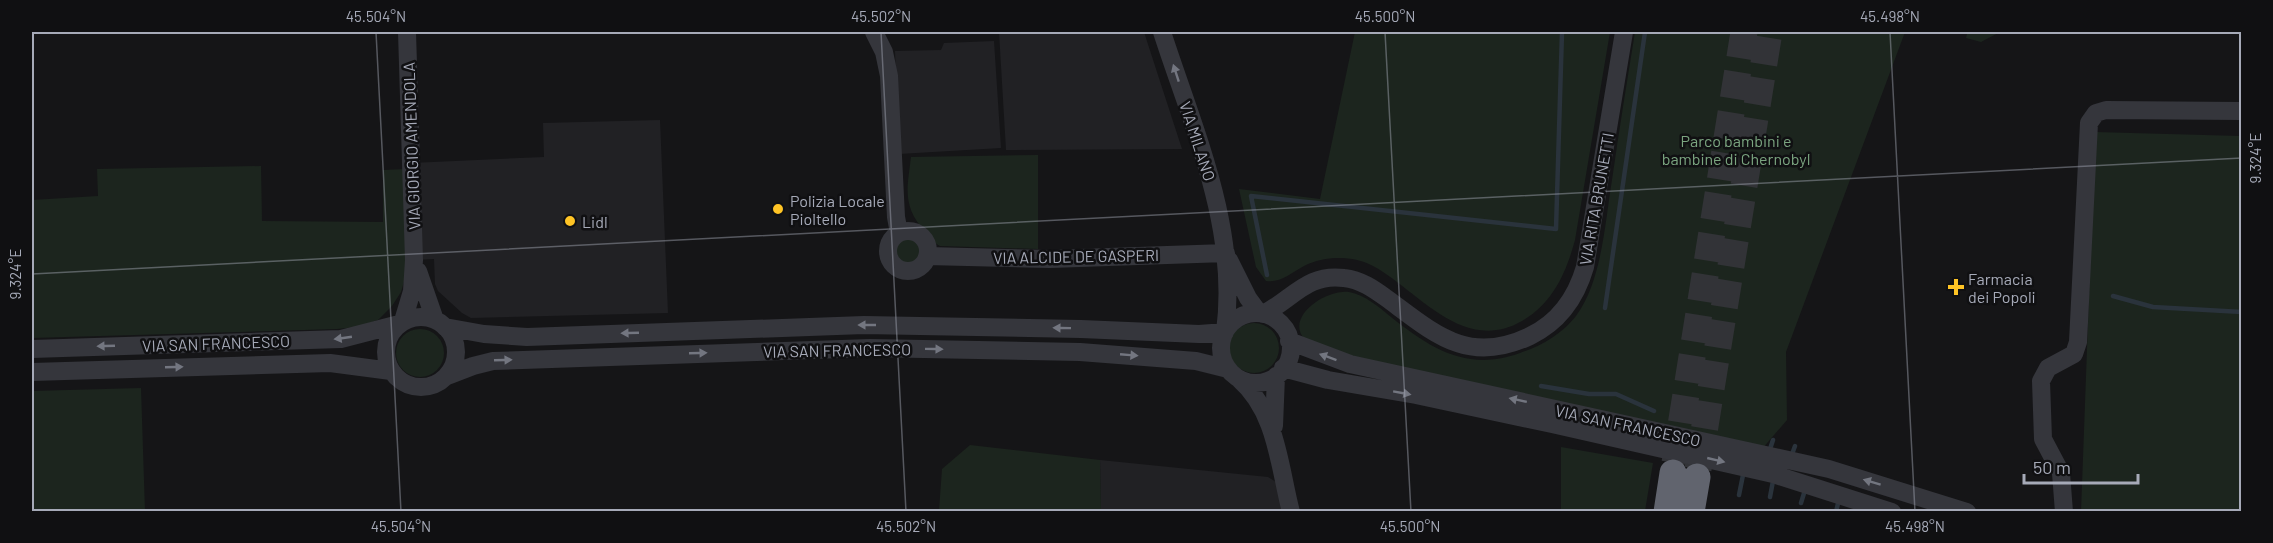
<svg xmlns="http://www.w3.org/2000/svg" width="2273" height="543" viewBox="0 0 2273 543" font-family="Barlow,sans-serif">
	<style>
		.built { fill: #212124 }
		.green { fill: #1c251e }
		.lines { fill: none; stroke-linecap: round; stroke-linejoin: round }
		.stream { stroke: #2a333c; stroke-width: 4.5 }
		.highway-tunnel { stroke: #323337; stroke-width: 27; stroke-dasharray: 27 14; stroke-linecap: butt }
		.minor { stroke: #35363c; stroke-width: 18 }
		.highway { stroke: #61646e; stroke-width: 27 }
		.oneway { fill: #737680 }
		.ticks { fill: none; stroke: #a6aab8; stroke-width: 1.5; stroke-opacity: 0.45 }
		.poi-dot { fill: #ffc425; stroke: #101012; stroke-width: 2 }
		.labels { text-anchor: middle; dominant-baseline: central; stroke-width: 5; stroke-linejoin: round; paint-order: stroke }
		.park-label { font-size: 16px; fill: #7ba580; stroke: #101012 }
		.street-label { font-size: 16px; fill: #a6aab8; stroke: #101012 }
		.poi-label { font-size: 16px; fill: #a6aab8; stroke: #101012; text-anchor: start }
		.neatline { fill: none; stroke: #a6aab8; stroke-width: 2 }
		.ticks-label { font-size: 15px; text-anchor: middle; fill: #a6aab8 }
	</style>
	<rect width="100%" height="100%" fill="#151517"/>
	<path class="built" d="M999,32H1144L1182,149L1006,150Z
		M994,41L1001,148L899,154L895,51L941,50L944,43Z
		M660,120L668,313L471,318L462,313L438,291L435,284L434,259L414,260L411,163L544,157L543,123Z
		M1100,460L1268,477L1276,482L1283,511H1101Z"/>
	<path class="green" d="M1355,32H1610L1575,240C1566,273 1553,303 1522,321C1473,349 1434,310 1397,282C1385,273 1372,263 1357,260C1339,256 1320,258 1304,266C1291,273 1281,283 1266,281L1256,267L1239,189L1320,199Z
		M1635,32H1905L1786,352L1787,420L1762,449L1358,361L1305,340C1284,317 1326,289 1349,292C1365,295 1379,307 1391,317C1431,349 1468,372 1520,353C1541,346 1562,334 1576,316C1602,281 1605,222 1612,180C1619,131 1627,81 1635,32Z
		M1960,32H2000L1981,42L1966,38L1967,34Z
		M2095,132L2241,136V511L2081,512Z
		M1038,155V249L940,246C934,243 931,238 926,233C902,206 907,190 911,157Z
		M261,166L262,221L383,222V170L406,169V275L401,292L392,306L378,320L357,327L337,329L32,338V200L98,196L97,169Z
		M895 251a13 13 0 1 1 26 0a13 13 0 1 1-26 0Z
		M1229 348a25 25 0 1 1 50 0a25 25 0 1 1-50 0Z
		M396 353a24 24 0 1 1 48 0a24 24 0 1 1-48 0Z
		M141,388L145,511H32V391Z
		M970,445L1100,460L1101,511H939L942,469Z
		M1561,447L1653,463L1645,511H1561Z"/>
	<g class="lines">
		<path class="stream" d="M1267,275L1251,196L1556,229L1562,32
			M2113,296L2153,307L2242,312
			M1605,308L1645,32
			M1541,386L1589,394H1616L1654,411
			M1769,452L1773,440
			M1791,457L1795,446
			M1739,495L1743,475
			M1770,497L1773,481
			M1801,503L1805,490
			M1836,512L1839,499"/>
		<path class="highway-tunnel" d="M1675,463L1744,32
			M1698,469L1769,32"/>
		<path class="minor" d="M874,32L884,52L889,76L896,217L899,233
			M1162,32C1193,128 1239,228 1225,332
			M888 251a20 20 0 1 1 40 0a20 20 0 1 1-40 0Z
			M927,256L1050,259L1226,253
			M1229,260L1248,298L1259,313
			M418,271L435,320
			M1221 348a35 35 0 1 1 70 0a35 35 0 1 1-70 0Z
			M1263,314C1293,299 1307,273 1344,278C1362,280 1375,290 1389,300C1436,335 1469,365 1530,336C1559,322 1576,298 1585,267L1624,32
			M386 352a35 35 0 1 1 70 0a35 35 0 1 1-70 0Z
			M403,321L412,291L414,260L407,32
			M445,327L484,334L527,337L864,325L1081,329L1199,334L1225,332
			M1289,341L1350,364L1829,469L1967,512
			M32,349L341,339L399,324
			M1283,368L1328,380L1416,395L1552,424L1773,474L1892,512
			M32,372L330,363L391,371
			M447,376L473,366L493,361L870,348L1080,352L1196,361L1228,369
			M1239,379C1277,412 1279,466 1291,512
			M1274,426L1276,376
			M2064,512L2061,473L2043,439L2041,381L2048,368L2074,354L2078,342L2089,123L2096,113L2106,110L2242,111"/>
		<path class="highway" d="M1667,512L1673,473
			M1691,512L1697,477"/>
	</g>
	<defs><path id="oneway-solid" d="M-6-.8H1V-3.2L6.5 0L1 3.2V.8H-6Z" transform="scale(1.5)"/></defs>
	<g class="oneway">
		<use href="#oneway-solid" transform="translate(1176 73) rotate(-108)"/>
		<use href="#oneway-solid" transform="translate(867 325) rotate(180)"/>
		<use href="#oneway-solid" transform="translate(1062 328) rotate(-179)"/>
		<use href="#oneway-solid" transform="translate(630 333) rotate(178)"/>
		<use href="#oneway-solid" transform="translate(343 338) rotate(172)"/>
		<use href="#oneway-solid" transform="translate(106 346) rotate(178)"/>
		<use href="#oneway-solid" transform="translate(934 349) rotate(1)"/>
		<use href="#oneway-solid" transform="translate(698 353) rotate(-2)"/>
		<use href="#oneway-solid" transform="translate(1129 355) rotate(5)"/>
		<use href="#oneway-solid" transform="translate(1328 357) rotate(-160)"/>
		<use href="#oneway-solid" transform="translate(503 360) rotate(-2)"/>
		<use href="#oneway-solid" transform="translate(174 367) rotate(-2)"/>
		<use href="#oneway-solid" transform="translate(1402 393) rotate(10)"/>
		<use href="#oneway-solid" transform="translate(1518 400) rotate(-168)"/>
		<use href="#oneway-solid" transform="translate(1716 460) rotate(13)"/>
		<use href="#oneway-solid" transform="translate(1872 482) rotate(-163)"/>
	</g>
	<path class="ticks" d="M376,32L401,512M881,32L906,512M1385,32L1411,512M1890,32L1915,512M32,274L2242,158"/>
	<g class="poi-dot">
		<circle cx="778" cy="209" r="6"/>
		<circle cx="570" cy="221" r="6"/>
		<path d="M1953 278h6v6h6v6h-6v6h-6v-6h-6v-6h6z"/>
	</g>
	<g class="labels">
		<g class="park-label">
			<text x="1736" y="140">Parco bambini e<tspan x="1736" dy="18">bambine di Chernobyl</tspan></text>
		</g>
		<g class="street-label">
			<text transform="translate(1198 141) rotate(72)">VIA MILANO</text>
			<text transform="translate(411 146) rotate(-92)">VIA GIORGIO AMENDOLA</text>
			<text transform="translate(1596 199) rotate(-80)">VIA RITA BRUNETTI</text>
			<text transform="translate(1076 256) rotate(-1)">VIA ALCIDE DE GASPERI</text>
			<text transform="translate(216 343) rotate(-2)">VIA SAN FRANCESCO</text>
			<text transform="translate(837 350) rotate(-1)">VIA SAN FRANCESCO</text>
			<text transform="translate(1628 425) rotate(12)">VIA SAN FRANCESCO</text>
		</g>
		<g class="poi-label">
			<text x="790" y="200">Polizia Locale<tspan x="790" dy="18">Pioltello</tspan></text>
			<text x="582" y="221">Lidl</text>
			<text x="1968" y="278">Farmacia<tspan x="1968" dy="18">dei Popoli</tspan></text>
		</g>
	</g>
	<rect width="2273" height="543" fill="none" stroke="#101012" stroke-width="66"/>
	<path d="M2024 474v9h114v-9" fill="none" stroke="#a6aab8" stroke-width="3"/>
	<text x="2033" y="474" font-size="18" fill="#a6aab8" stroke="#101012" stroke-width="4.5" paint-order="stroke">50 m</text>
	<rect x="33" y="33" width="2207" height="477" class="neatline"/>
	<g class="ticks-label">
		<text x="376" y="22">45.504°N</text>
		<text x="881" y="22">45.502°N</text>
		<text x="1385" y="22">45.500°N</text>
		<text x="1890" y="22">45.498°N</text>
		<text transform="translate(2256 158) rotate(-90)" y="5">9.324°E</text>
		<text transform="translate(16 274) rotate(-90)" y="5">9.324°E</text>
		<text x="401" y="532">45.504°N</text>
		<text x="906" y="532">45.502°N</text>
		<text x="1410" y="532">45.500°N</text>
		<text x="1915" y="532">45.498°N</text>
	</g>
</svg>
